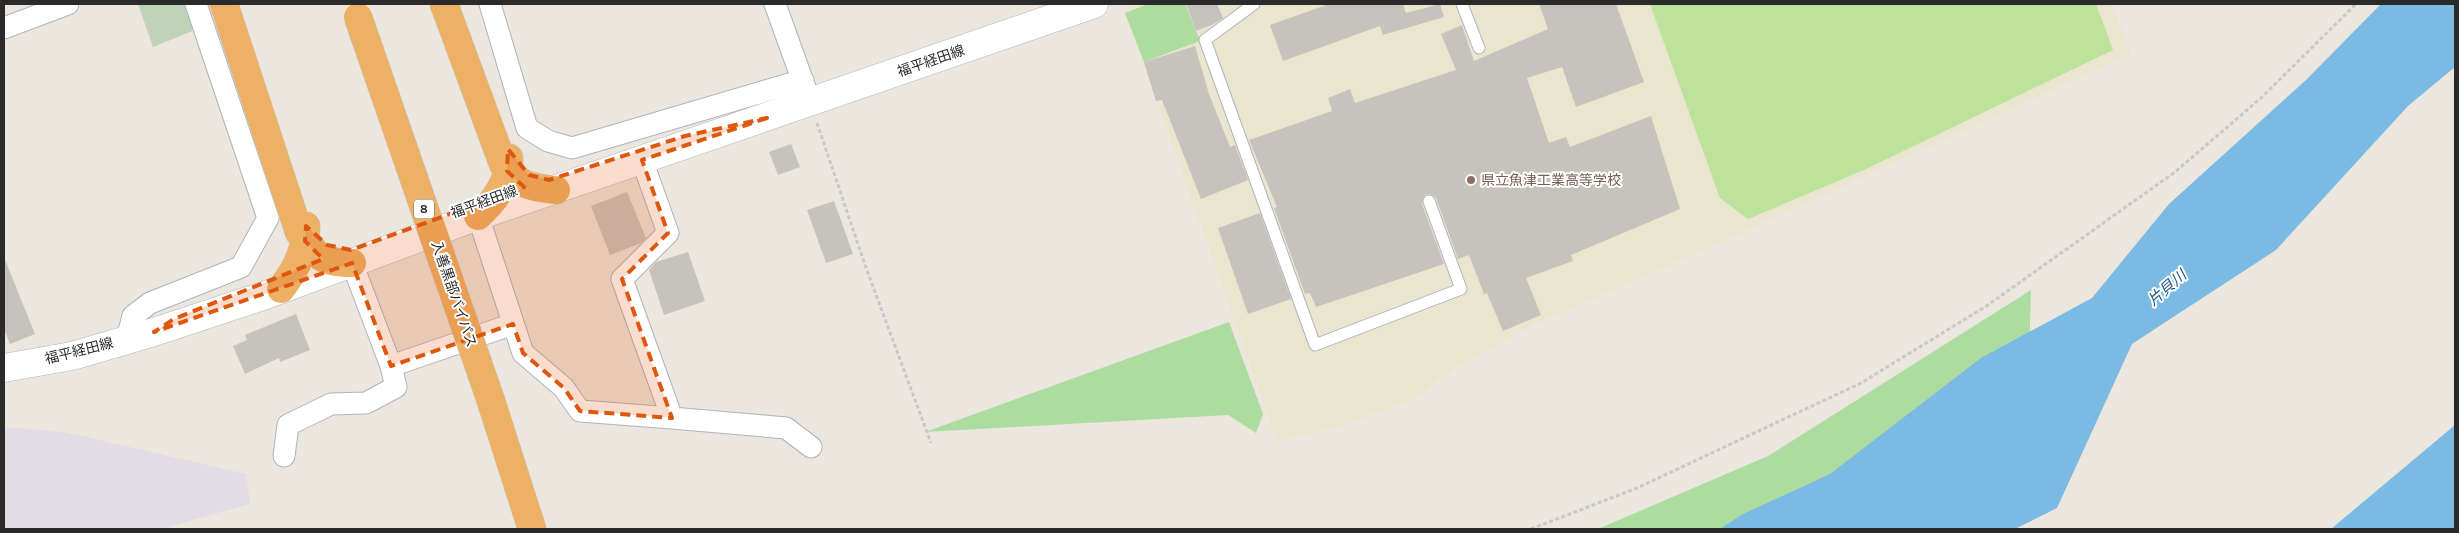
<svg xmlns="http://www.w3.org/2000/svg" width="2459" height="533" viewBox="0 0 2459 533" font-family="Karla,'Noto Sans JP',sans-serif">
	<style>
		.industrial { fill: #e0dde4 }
		.education { fill: #eae5cf }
		.green { fill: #addca0 }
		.cemetery { fill: #c1d3b6 }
		.pitch { fill: #bce29c }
		.water { fill: #7bbae2 }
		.building { fill: #c6c3bd }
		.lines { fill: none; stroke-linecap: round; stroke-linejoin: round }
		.lane-casing { stroke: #b1b2bc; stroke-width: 13 }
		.street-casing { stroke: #b1b2bc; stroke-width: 23 }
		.secondary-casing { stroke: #b1b2bc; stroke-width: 29 }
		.highway-casing { stroke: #c8c8c8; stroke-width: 29 }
		.path { stroke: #c8c8c8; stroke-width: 3; stroke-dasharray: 4 2.5; stroke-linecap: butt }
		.lane { stroke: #fff; stroke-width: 11 }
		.street { stroke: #fff; stroke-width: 21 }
		.secondary { stroke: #fff; stroke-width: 28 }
		.highway { stroke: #edb166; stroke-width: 28 }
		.highway-bridge-casing { stroke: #c8c8c8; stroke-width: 29; stroke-linecap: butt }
		.highway-bridge { stroke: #edb166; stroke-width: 28 }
		.marked { fill: #de570e; fill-opacity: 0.2; stroke: #de570e; stroke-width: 4; stroke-dasharray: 10 6; stroke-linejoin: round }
		.education-dot { fill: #8d6e63; stroke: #fff; stroke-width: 2 }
		.labels { text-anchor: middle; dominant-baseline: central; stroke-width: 4; stroke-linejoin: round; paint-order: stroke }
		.shield { fill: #fff; stroke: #6a6a6a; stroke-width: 1 }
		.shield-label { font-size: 12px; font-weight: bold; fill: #2a2a2a }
		.street-label { font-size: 14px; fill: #2a2a2a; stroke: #fff }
		.education-label { font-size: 14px; fill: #785e54; stroke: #fff; text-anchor: start }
		.water-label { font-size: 15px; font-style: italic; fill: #1b588d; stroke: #fff }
	</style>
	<rect width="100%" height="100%" fill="#ebe7de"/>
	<path class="industrial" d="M4,427L65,432L246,474L250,504L161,529H4Z"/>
	<path class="education" d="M1138,4H2112L2131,54L1748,230L1536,324L1461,365L1408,402L1337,427L1277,441L1124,9Z"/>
	<path class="green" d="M1148,4H1185L1200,41L1144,62L1125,13Z
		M2031,290L2028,390L1943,529H1598L1768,456Z
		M1229,322L1263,414L1256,433L1228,415L925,432Z"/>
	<path class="cemetery" d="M138,4H187L195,30L153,47Z"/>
	<path class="pitch" d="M1650,4H2096L2113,50L1866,169L1748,219L1720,198Z"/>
	<path class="water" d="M2381,4H2455V67L2408,106L2276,250L2132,344L2057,508L2015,529H1720L1741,515L1830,474L1981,358L2092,298L2169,204L2306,80Z
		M2455,425V529H2331Z"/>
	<path class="building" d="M1186,4H1217L1223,18L1214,24L1196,31Z
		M1329,4H1403L1406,13L1440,4L1444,17L1383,35L1380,26L1283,61L1270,25Z
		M1539,4H1616L1644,82L1576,107L1562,67L1527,78L1549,143L1566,137L1570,147L1651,116L1680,209L1571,255L1573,261L1526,278L1541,315L1503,331L1487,293L1484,294L1469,255L1458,259L1436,198L1433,195L1427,194L1423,197L1422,204L1444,264L1316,307L1310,293L1305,294L1274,208L1277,207L1249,140L1332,111L1328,98L1350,89L1355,103L1456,70L1441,34L1462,25L1474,61L1548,29Z
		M1195,46L1209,94L1230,147L1235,145L1248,180L1201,199L1162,100L1156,101L1144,62Z
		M791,144L800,167L778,175L769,152Z
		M627,192L646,238L641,243L610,255L591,206Z
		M834,201L853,254L826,263L807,210Z
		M1260,213L1291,299L1248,314L1218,228Z
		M688,252L705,301L664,315L649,270L656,262Z
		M4,257L35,334L10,344L4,329Z
		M296,314L310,350L280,362L279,358L245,374L233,346L247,340L245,335Z"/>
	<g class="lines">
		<defs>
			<path id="lane" d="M1254,4L1205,40L1315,345L1461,289L1429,201
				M1462,4L1479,48"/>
			<path id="street" d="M490,4L527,128L548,141L572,148L803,80
				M775,4L807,93
				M4,28L68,4
				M642,160L668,233L622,279L672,418L786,428L811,447
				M478,216L523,353L564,388L580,411L672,418
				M352,263L391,366L513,324
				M127,339L133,316L150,303L241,267L268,218L196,4
				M284,456L288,425L331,404L366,403L396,387L391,366"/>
			<path id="secondary" d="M4,368L72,356L154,332L266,295L478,216L1094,4"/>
			<path id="highway" d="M224,4L299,232C317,257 322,263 352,263
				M444,4L503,164C515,185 533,188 556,190
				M478,216C495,201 509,181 509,158
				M281,289C297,268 305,252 306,226
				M491,401L532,529"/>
		</defs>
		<use href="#lane" class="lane-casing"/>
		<use href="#street" class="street-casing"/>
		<use href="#secondary" class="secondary-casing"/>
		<use href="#highway" class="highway-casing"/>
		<path class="path" d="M817,123L865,265L931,443
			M1531,529L1637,488L1861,383L1988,305L2175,172L2261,98L2356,4"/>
		<use href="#lane" class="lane"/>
		<use href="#street" class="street"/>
		<use href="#secondary" class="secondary"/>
		<use href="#highway" class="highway"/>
		<defs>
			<path id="highway-bridge" d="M358,17L491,401"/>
		</defs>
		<use href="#highway-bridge" class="highway-bridge-casing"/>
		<use href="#highway-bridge" class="highway-bridge"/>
	</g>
	<path class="marked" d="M767,118L642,160L668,233L622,279L672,418L580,411L564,388L523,353L513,324L391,366L352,263L154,332L174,319L323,259L305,241L306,226L327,245L351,250L524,187L507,171L508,149L529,175L549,180L685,136Z"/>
	<circle class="education-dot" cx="1471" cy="180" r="5"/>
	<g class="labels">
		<rect class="shield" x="414" y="199.5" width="20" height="19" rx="4"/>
		<g class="shield-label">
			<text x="424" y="209">8</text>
		</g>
		<g class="street-label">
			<text transform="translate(931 61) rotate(-19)">福平経田線</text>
			<text transform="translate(484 202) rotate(-20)">福平経田線</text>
			<text transform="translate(454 294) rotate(71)">入善黒部バイパス</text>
			<text transform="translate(79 351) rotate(-14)">福平経田線</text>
		</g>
		<g class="education-label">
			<text x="1481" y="180">県立魚津工業高等学校</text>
		</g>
		<g class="water-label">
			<text transform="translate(2167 288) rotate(-41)">片貝川</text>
		</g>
	</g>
	<rect width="2459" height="533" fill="none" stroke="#2a2a2a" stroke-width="10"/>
</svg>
